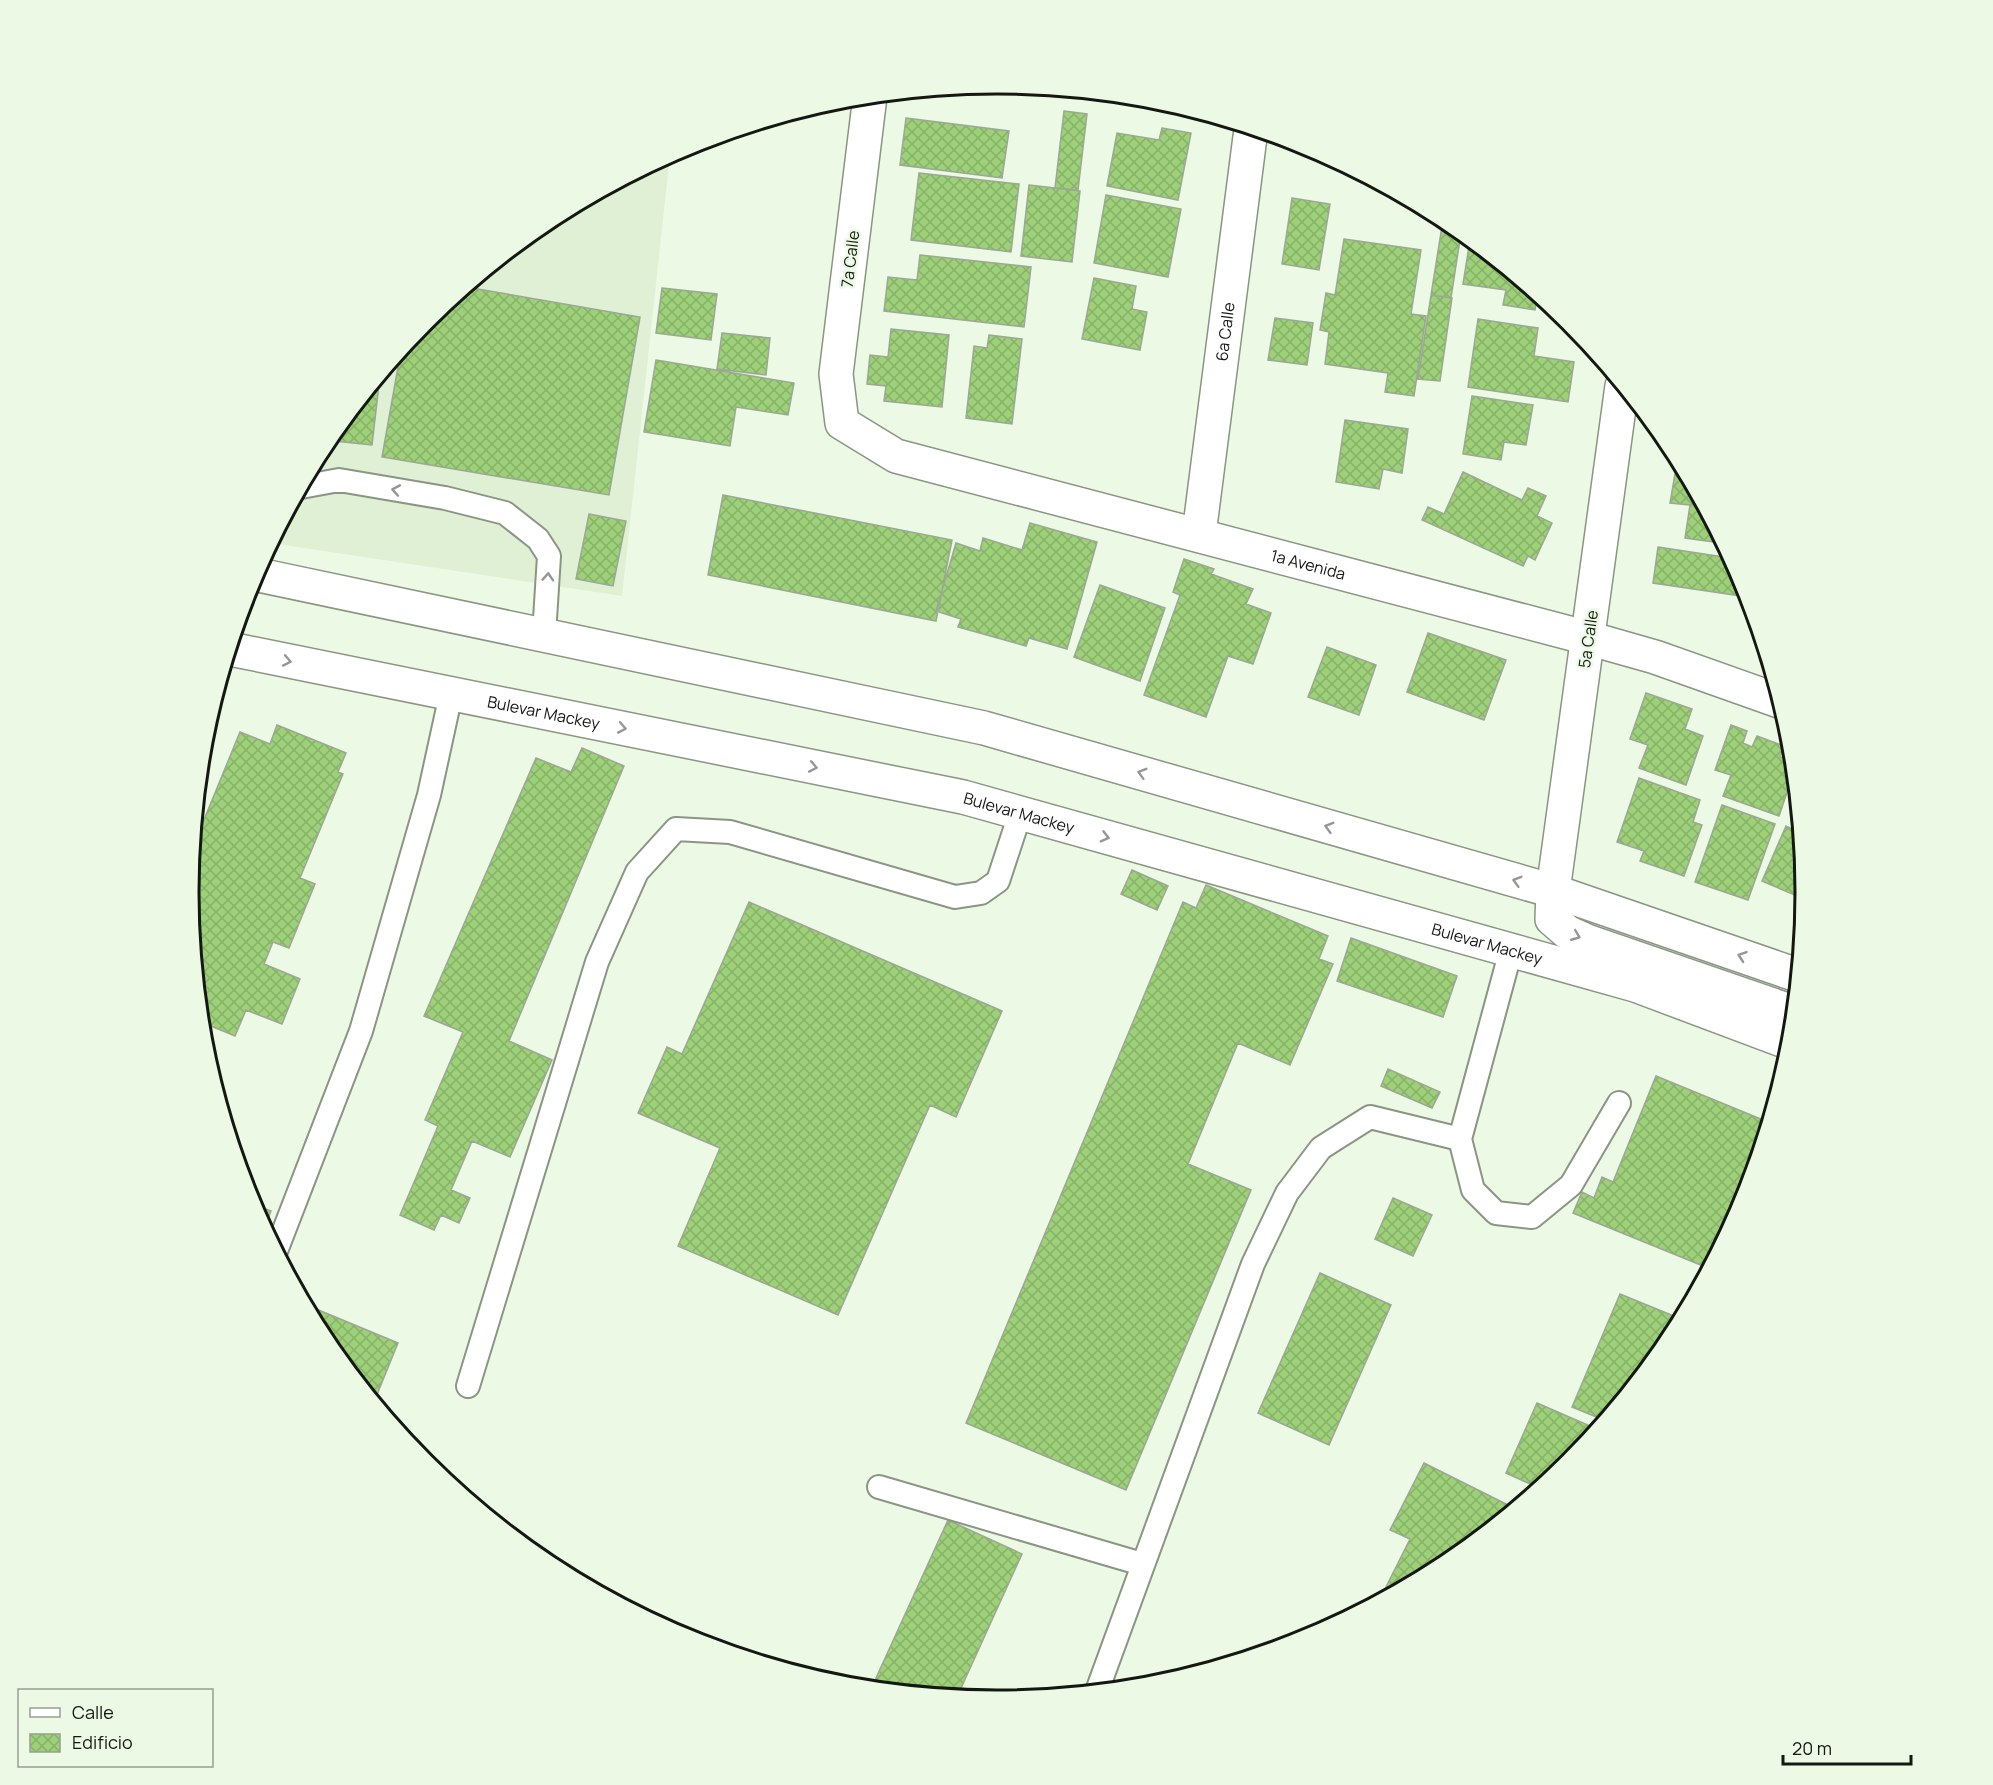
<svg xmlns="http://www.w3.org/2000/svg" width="1993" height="1785" viewBox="0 0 1993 1785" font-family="Manrope,sans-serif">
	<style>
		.built { fill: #dff0d5 }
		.building { fill: url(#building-cross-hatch); stroke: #9ca795; stroke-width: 1.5 }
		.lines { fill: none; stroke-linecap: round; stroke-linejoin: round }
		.lane-casing { stroke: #8a9583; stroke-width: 26 }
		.street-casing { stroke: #8a9583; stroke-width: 36 }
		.secondary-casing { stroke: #8a9583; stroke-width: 36 }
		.lane { stroke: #fff; stroke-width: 22 }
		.street { stroke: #fff; stroke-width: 33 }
		.secondary { stroke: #fff; stroke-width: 33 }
		.oneway { stroke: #959794 }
		.labels { text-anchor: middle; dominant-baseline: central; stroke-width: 5; stroke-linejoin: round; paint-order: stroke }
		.street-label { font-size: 16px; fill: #141812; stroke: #ecf9e5 }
		.rim { fill: none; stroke: #141812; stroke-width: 3 }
	</style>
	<defs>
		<pattern id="building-cross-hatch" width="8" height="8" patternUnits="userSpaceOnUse" patternTransform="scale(1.5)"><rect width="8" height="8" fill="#9dd078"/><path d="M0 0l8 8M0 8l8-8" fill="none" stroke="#86b267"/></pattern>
	</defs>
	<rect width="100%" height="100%" fill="#ecf9e5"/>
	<path class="built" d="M670,155L622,596L271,543L324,443L425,321L548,220Z"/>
	<path class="building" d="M1064,111L1087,114L1078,190L1055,188Z
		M906,118L1009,131L1002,178L900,165Z
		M1162,128L1191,133L1178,200L1107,186L1117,133L1159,140Z
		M919,173L1019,184L1011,252L911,240Z
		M1029,185L1080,191L1072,262L1021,256Z
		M1106,195L1181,209L1168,277L1094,263Z
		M1292,198L1330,204L1319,270L1282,264Z
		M1443,220L1461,233L1451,298L1431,295Z
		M1344,239L1421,250L1411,314L1426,316L1414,396L1385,392L1388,373L1325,364L1329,332L1320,330L1326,293L1335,295Z
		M1470,240L1537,296L1535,310L1503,305L1506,290L1463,284Z
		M920,255L1031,267L1024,327L884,311L888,277L917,280Z
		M1094,278L1136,286L1132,309L1147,312L1140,350L1082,339Z
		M466,287L640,317L609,495L382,457L401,350L425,321Z
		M662,288L717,294L711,340L656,333Z
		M1431,295L1452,298L1440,381L1418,379Z
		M1275,318L1313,323L1307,365L1268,360Z
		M1478,319L1538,328L1534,356L1574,362L1568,402L1468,387Z
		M891,329L949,335L942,407L884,401L886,386L867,384L870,355L888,357Z
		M722,333L770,338L766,375L717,369Z
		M989,335L1022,339L1012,424L966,418L974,346L987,348Z
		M656,360L794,383L788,415L736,407L730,446L644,432Z
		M380,376L372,445L334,441L335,431Z
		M1472,396L1533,405L1526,445L1504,442L1501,460L1463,454Z
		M1345,420L1408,429L1402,473L1383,469L1379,489L1336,482Z
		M1676,468L1683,470L1722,543L1685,538L1690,505L1670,503Z
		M1463,472L1522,500L1528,488L1546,496L1537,516L1552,523L1535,560L1528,556L1523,566L1422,520L1428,507L1444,514Z
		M723,495L952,540L936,621L708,575Z
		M589,514L626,521L613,586L576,579Z
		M1030,523L1097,542L1067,649L1029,638L1026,646L958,627L961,619L936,611L956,543L980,551L983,538L1022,550Z
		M1658,547L1730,558L1748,597L1653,583Z
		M1184,559L1214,569L1211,574L1253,589L1246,604L1271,613L1253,664L1228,656L1206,717L1144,695L1180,595L1173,592Z
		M1100,585L1165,608L1140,681L1074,657Z
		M1428,633L1506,660L1484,720L1407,692Z
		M1327,647L1376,665L1359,715L1308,697Z
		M1646,693L1692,709L1685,729L1703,736L1686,785L1639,768L1648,745L1630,739Z
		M277,725L346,753L338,772L343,774L300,878L315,884L289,948L273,942L264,964L300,979L282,1024L246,1010L235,1036L201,1022L188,892L192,849L240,732L270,744Z
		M1731,725L1747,731L1743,743L1752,747L1757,736L1784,746L1780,757L1792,761L1793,775L1779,816L1723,796L1731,775L1715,770Z
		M582,748L624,766L509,1041L552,1060L510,1157L472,1141L451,1190L470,1198L459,1223L441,1215L434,1230L400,1215L438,1126L425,1120L463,1032L424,1016L536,758L571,772Z
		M1639,778L1700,800L1693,822L1702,825L1684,876L1640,861L1644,851L1617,842Z
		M1722,805L1775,824L1748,900L1695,882Z
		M1798,825L1805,893L1804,899L1762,881L1786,826L1796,831Z
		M1132,870L1168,886L1157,910L1121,894Z
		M1206,885L1328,936L1319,959L1333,964L1290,1065L1238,1043L1188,1164L1251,1190L1126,1490L966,1423L1183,902L1196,908Z
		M749,902L1002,1011L956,1117L930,1105L838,1315L678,1246L720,1148L638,1113L667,1047L682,1054Z
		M1351,938L1457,976L1443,1017L1337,981Z
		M1388,1069L1440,1092L1432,1108L1381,1086Z
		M1656,1076L1768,1122L1743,1202L1708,1268L1573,1213L1582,1192L1594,1198L1602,1177L1613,1182Z
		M1393,1198L1432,1215L1413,1256L1375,1239Z
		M250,1203L271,1211L264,1229Z
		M1320,1273L1391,1305L1329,1445L1258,1413Z
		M1620,1294L1681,1319L1669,1342L1604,1420L1572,1407Z
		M304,1304L398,1343L374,1402L324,1341Z
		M1537,1403L1597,1429L1568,1464L1539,1488L1506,1473Z
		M1424,1463L1514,1508L1445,1565L1379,1601L1410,1539L1390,1530Z
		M948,1520L1022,1554L957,1697L871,1689Z"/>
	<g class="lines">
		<defs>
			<path id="lane" d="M301,487L339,480L445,498L505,513L538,539L549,556L544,635
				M1511,950L1460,1139L1473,1190L1496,1213L1532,1217L1571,1185L1619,1103
				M276,1251L361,1031L429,795L451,694
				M468,1386L597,962L637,872L676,829L730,832L955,897L981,893L998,881L1020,814
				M879,1487L1142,1564
				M1097,1691L1253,1264L1287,1193L1321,1148L1370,1117L1460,1139"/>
			<g id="street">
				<path id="s1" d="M870,96L836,374L842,423L896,456L1588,638L1655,657L1779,701"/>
				<path id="s2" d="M1199,534L1251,129"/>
			</g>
			<g id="secondary">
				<path d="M1622,386L1553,891L1552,919L1567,932L1587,941L1793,1012"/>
				<path d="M254,574L984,728L1553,891L1797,975"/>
				<path id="s3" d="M230,649L963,797L1635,985L1790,1043"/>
			</g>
		</defs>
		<use href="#lane" class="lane-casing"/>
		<use href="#street" class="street-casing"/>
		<use href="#secondary" class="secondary-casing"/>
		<use href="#lane" class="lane"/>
		<use href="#street" class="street"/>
		<use href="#secondary" class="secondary"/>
	</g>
	<defs><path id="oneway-chevron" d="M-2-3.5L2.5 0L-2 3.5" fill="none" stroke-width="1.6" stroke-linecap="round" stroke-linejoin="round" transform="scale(1.5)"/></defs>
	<g class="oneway">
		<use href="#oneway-chevron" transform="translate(396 490) rotate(-170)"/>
		<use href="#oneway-chevron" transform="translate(548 577) rotate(-86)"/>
		<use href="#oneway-chevron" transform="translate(287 661) rotate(11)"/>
		<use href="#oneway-chevron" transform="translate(622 728) rotate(11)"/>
		<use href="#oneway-chevron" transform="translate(813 767) rotate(11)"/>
		<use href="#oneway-chevron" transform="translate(1142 773) rotate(-164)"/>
		<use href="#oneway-chevron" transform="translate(1329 827) rotate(-164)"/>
		<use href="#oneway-chevron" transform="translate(1105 837) rotate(15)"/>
		<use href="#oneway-chevron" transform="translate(1517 881) rotate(-164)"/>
		<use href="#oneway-chevron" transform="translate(1576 936) rotate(22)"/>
		<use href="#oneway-chevron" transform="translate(1742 956) rotate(-161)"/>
	</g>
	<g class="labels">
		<g class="street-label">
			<text transform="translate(850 259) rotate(-83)">7a Calle</text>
			<text stroke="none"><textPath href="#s2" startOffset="204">6a Calle</textPath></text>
			<text stroke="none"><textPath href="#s1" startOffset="819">1a Avenida</textPath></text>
			<text transform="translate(1588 639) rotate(-82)">5a Calle</text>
			<text stroke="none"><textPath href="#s3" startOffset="320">Bulevar Mackey</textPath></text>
			<text stroke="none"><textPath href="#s3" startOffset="806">Bulevar Mackey</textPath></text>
			<text stroke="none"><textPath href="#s3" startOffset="1292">Bulevar Mackey</textPath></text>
		</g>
	</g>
	<path d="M0 0H1993V1785H0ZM199 892a798 798 0 1 1 1596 0a798 798 0 1 1-1596 0Z" fill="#ecf9e5" fill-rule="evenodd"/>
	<path class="rim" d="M199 892a798 798 0 1 1 1596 0a798 798 0 1 1-1596 0Z"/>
	<rect x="18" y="1689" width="195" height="78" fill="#ecf9e5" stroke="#969f91" stroke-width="1.5"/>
	<rect x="30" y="1708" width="30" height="9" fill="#ffffff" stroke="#969f91" stroke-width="1.5"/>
	<text x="72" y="1719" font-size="18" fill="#141812">Calle</text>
	<rect x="30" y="1734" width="30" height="18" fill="url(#building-cross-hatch)" stroke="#969f91" stroke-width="1.5"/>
	<text x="72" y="1749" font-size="18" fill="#141812">Edificio</text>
	<path d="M1783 1755v9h128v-9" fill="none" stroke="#141812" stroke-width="3"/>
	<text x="1792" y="1755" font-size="18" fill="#141812" stroke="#ecf9e5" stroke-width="4.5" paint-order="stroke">20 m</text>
</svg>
